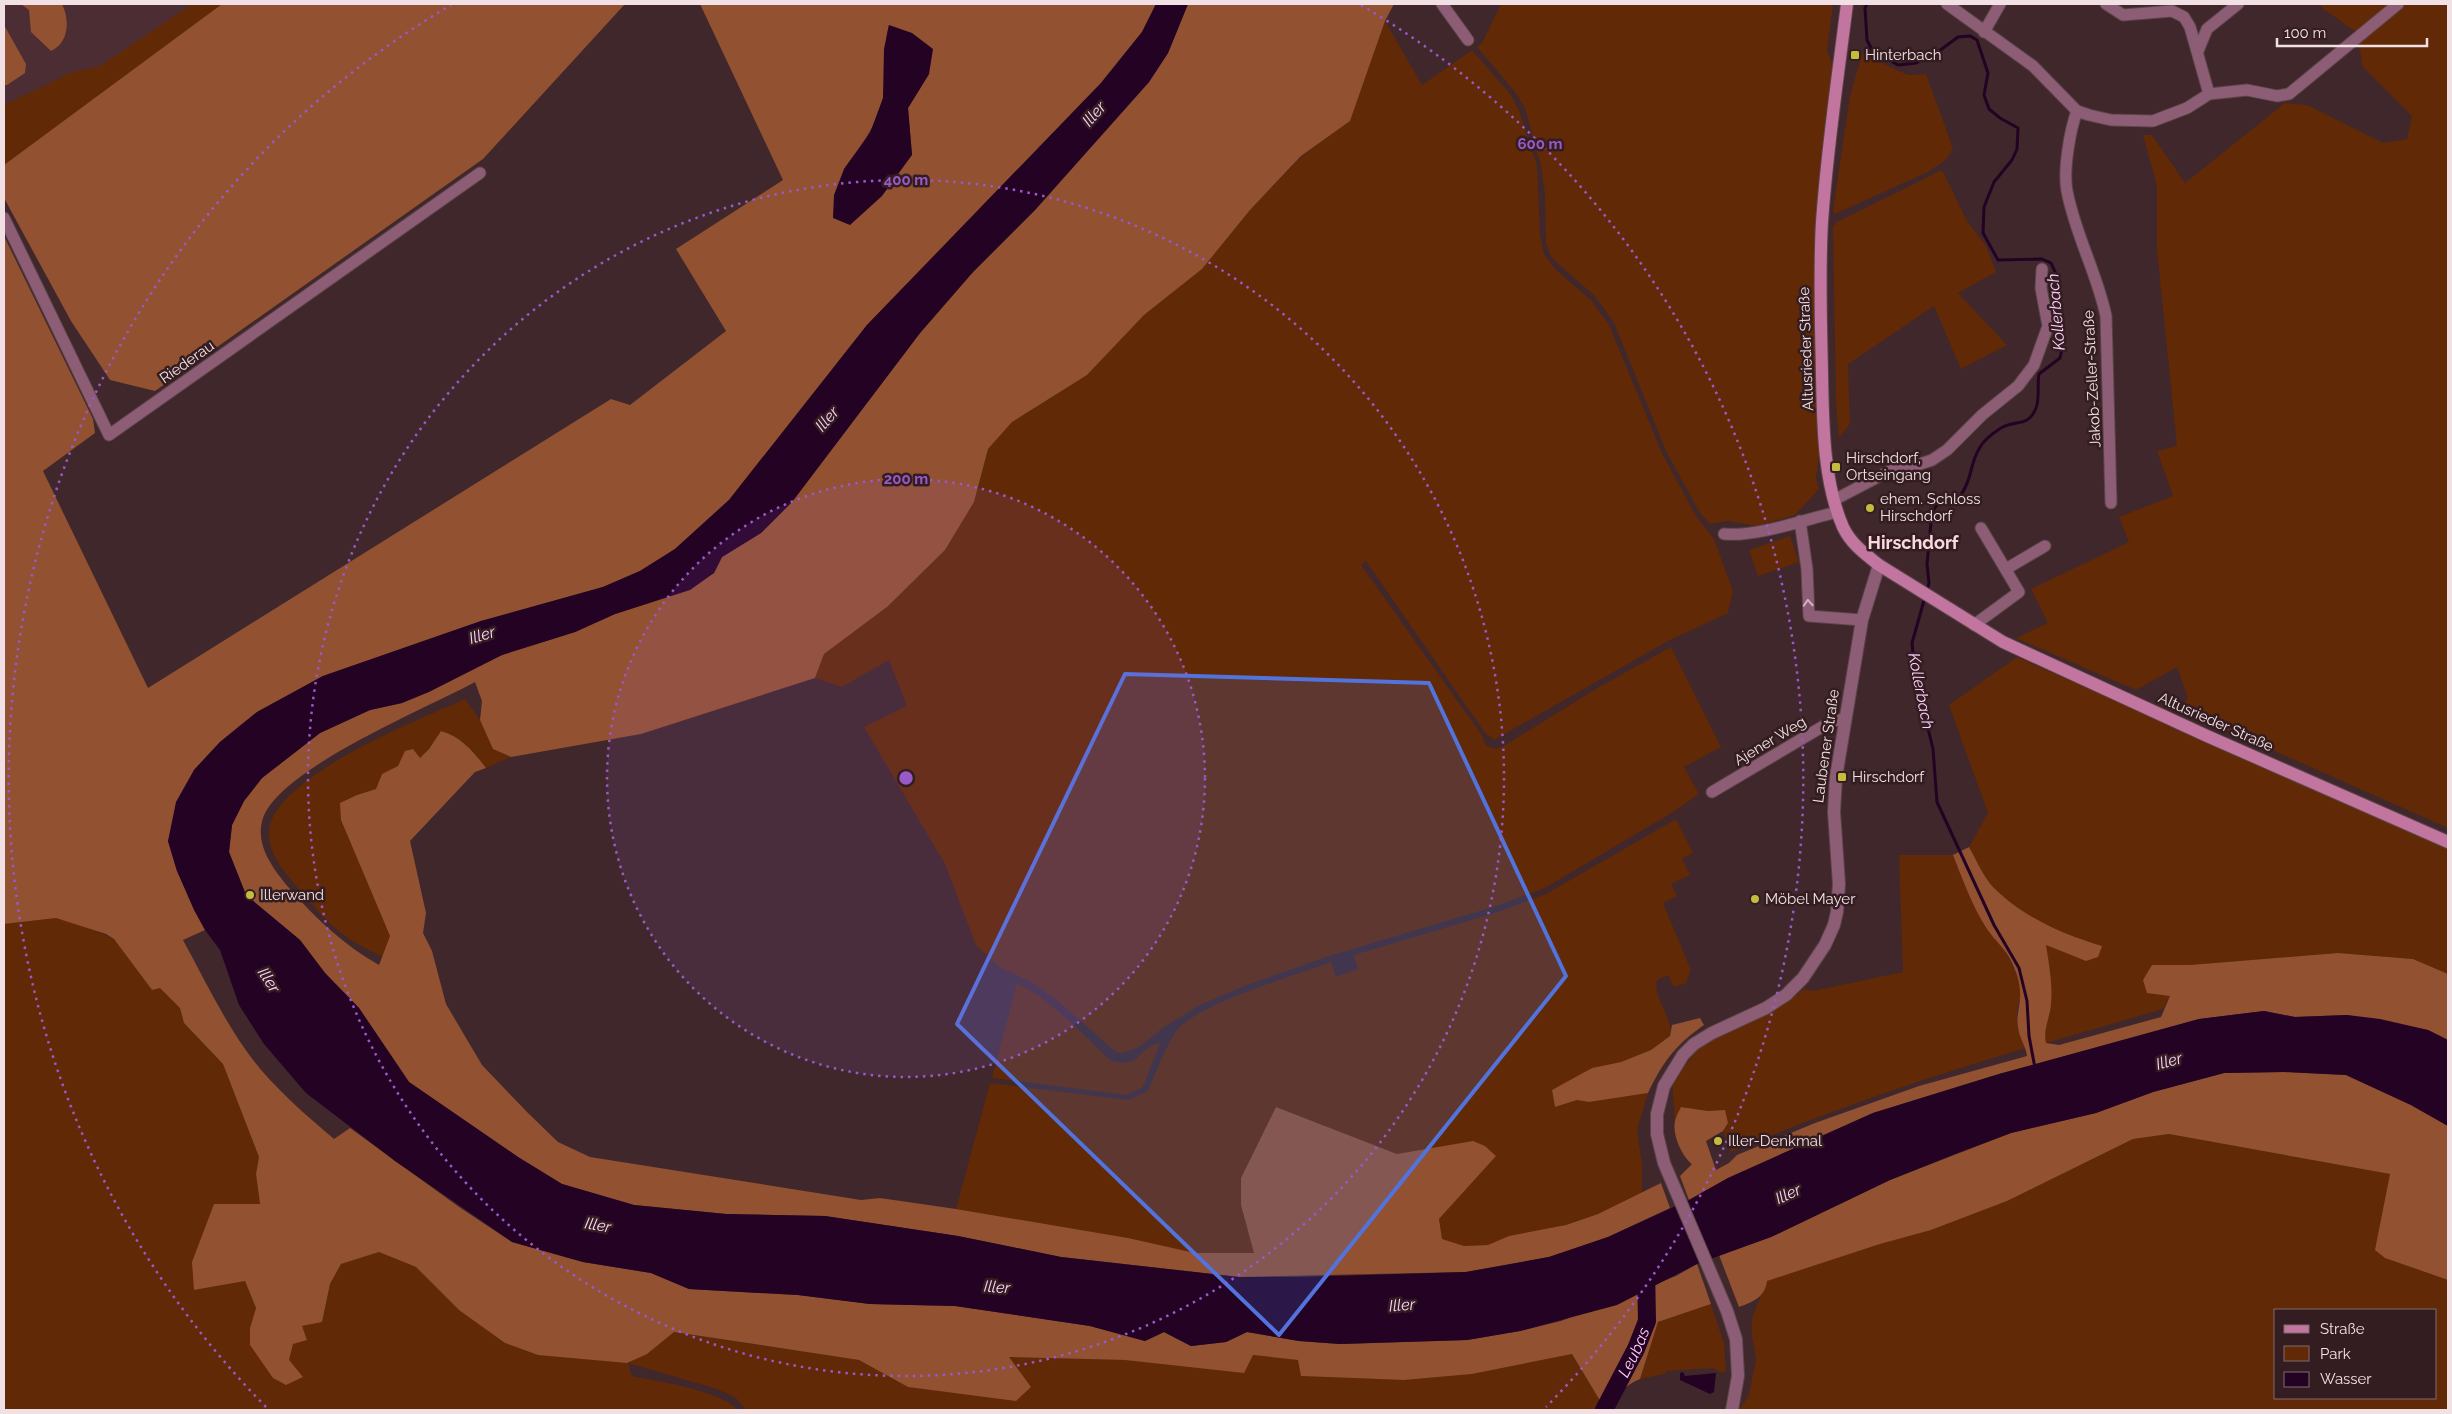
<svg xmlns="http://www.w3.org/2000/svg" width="2452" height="1414" viewBox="0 0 2452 1414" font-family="Raleway,sans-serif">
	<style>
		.built { fill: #4c2d34 }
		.green { fill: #612906; fill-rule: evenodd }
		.forest { fill: #925130; fill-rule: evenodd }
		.water { fill: #240224 }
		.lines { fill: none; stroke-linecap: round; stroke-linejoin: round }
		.stream { stroke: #240224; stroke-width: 3 }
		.river { stroke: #240224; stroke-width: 18 }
		.minor-casing { stroke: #5c4549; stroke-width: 13 }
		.tertiary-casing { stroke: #5c4549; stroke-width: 14 }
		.secondary-casing { stroke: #5c4549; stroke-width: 14 }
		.minor { stroke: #8d5d76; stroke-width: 11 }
		.tertiary { stroke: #8d5d76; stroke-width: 12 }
		.secondary { stroke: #c2759e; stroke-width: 12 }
		.oneway { stroke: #cfb3be }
		.marked { fill: #5273db; fill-opacity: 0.2; stroke: #5273db; stroke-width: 4; stroke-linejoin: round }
		.ring { fill: none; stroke: #9959c8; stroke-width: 2.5; stroke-dasharray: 2.5 5 }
		.poi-dot { fill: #c5bc3d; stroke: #341d21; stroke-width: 2 }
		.labels { text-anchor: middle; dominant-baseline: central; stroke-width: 5; stroke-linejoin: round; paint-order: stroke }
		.poi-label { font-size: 15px; fill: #f2e1e4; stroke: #341d21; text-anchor: start }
		.street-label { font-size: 15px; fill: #f2e1e4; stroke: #341d21 }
		.water-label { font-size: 16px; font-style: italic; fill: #fed0fc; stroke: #341d21 }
		.quarter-label { font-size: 18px; font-weight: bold; fill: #fbdadf; stroke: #341d21 }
		.centre { fill: #9959c8; stroke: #341d21; stroke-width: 2.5 }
		.ring-label { font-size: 15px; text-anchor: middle; font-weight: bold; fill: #9959c8; stroke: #341d21; stroke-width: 5; stroke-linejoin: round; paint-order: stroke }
	</style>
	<rect width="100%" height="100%" fill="#3f272b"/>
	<path class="built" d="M4,4H222L4,165Z"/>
	<path class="green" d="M192,4H222L4,165V105L72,72L100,66Z
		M1501,4H1833L1827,51L1832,63L1817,220L1820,446L1816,479L1819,489L1795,515L1757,526L1728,521L1710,524L1700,513L1666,451L1614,323L1595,296L1554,260L1549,252L1546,243L1545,194L1541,166L1525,108L1515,92L1477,47L1482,43Z
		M2321,4H2391L2356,32L2322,8Z
		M2404,4H2448V828L2180,709L2188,698L2177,667L2136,690L2016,638L2048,623L2031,589L2129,542L2119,517L2173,496L2157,451L2177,446L2157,250V186L2143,135H2152L2185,183L2285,103L2307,105L2383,143L2407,139L2412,116L2362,66L2359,41Z
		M1385,21L1422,85L1472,50L1511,95L1519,110L1537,166L1540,234L1544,254L1557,271L1591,300L1609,325L1662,453L1696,516L1714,539L1733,591L1728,613L1668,641L1494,740L1485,733L1366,561L1361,565L1481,734L1486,745L1495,749L1502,747L1599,687L1671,647L1721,747L1684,767L1699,794L1673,812L1545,888L1493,907L1329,956L1247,985L1200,1005L1164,1027L1139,1047L1122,1053L1116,1052L1059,1002L1035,984L1000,967L976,945L945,864L864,727L907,706L889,660L842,687L815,678L824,654L887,607L974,502L988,449L1012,422L1087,375L1144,315L1202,269L1250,210L1302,156L1350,121Z
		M1862,54L1908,75L1926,74L1953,148L1947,159L1928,172L1835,214L1833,211L1850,96Z
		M1942,170L1967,221L1986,246L1996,272L1958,293L2007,345L1961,369L1934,306L1848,364L1850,424L1839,438L1836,403L1833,227L1837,222Z
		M1790,536L1799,562L1758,576L1749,550Z
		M2017,657L2448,848V974L2413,959L2338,953L2190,965H2152L2170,996L2163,1009L2046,1043C2043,1029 2050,1018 2051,1004C2053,984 2049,964 2045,944L2086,961L2102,946C2062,934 2023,917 1993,887C1983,876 1976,859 1969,847L1988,813L1949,705Z
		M465,699L480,720L493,749L511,757L486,768L473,751L441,731L429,749L420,759L382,774L376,789L357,795L341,820L390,936L382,957C370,950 356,944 345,936C328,924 311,903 297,887C284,871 268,854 269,831C273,777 420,719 465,699Z
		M1676,819L1693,853L1682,859L1690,875L1671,884L1677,896L1663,903L1691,970L1686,983L1674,987L1668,975L1657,980C1653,1000 1673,1015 1670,1036L1651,1050L1621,1062L1592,1068L1552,1091L1555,1107L1577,1100L1589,1102L1648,1093L1637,1130L1642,1164V1193L1598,1214L1566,1225L1509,1236L1489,1245L1464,1246L1442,1239L1439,1219L1496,1156L1423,1151L1397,1154L1276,1107L1241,1178V1205L1255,1253H1195L1128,1238L956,1209L990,1083L1128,1100L1148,1091C1156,1073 1166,1044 1178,1029C1201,1003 1296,975 1331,962L1336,977L1358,969L1354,955L1495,913L1546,894Z
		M1899,855H1953L1973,903L1988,930L2001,944L2011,962L2020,984V999L2017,1010L2018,1030L2026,1048C1925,1078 1828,1111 1731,1152L1723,1131L1728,1123L1725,1111H1708L1682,1107L1675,1123L1672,1082L1698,1049L1709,1041L1779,1008L1804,989L1813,991L1903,972Z
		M56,918L80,924L114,939L152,990L160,988L180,1008L184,1023L223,1064L259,1157L256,1174L260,1205L194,1290L245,1281L256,1308L250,1328L289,1360L293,1344L302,1326L322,1322L330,1284L341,1264L379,1252L416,1267L459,1310L647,1354L673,1332L859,1360L908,1387L1008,1357L1125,1360L1253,1355L1299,1360L1301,1376L1404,1380L1472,1374L1572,1354L1602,1404L1597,1410H746L736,1398L717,1389L628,1363L632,1376C660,1382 719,1390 738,1410H4V924Z
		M1017,983C1053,1001 1081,1033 1110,1060C1139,1071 1139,1046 1160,1043L1143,1087L1126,1095L992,1078Z
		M2169,1134L2390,1174L2385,1258L2448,1280V1410H1739L1749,1395L1756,1359L1752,1336V1318L1767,1281L1880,1244L1931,1230L2007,1201L2133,1139ZM2276,1310H2436V1398H2276Z
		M1711,1304L1724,1343L1726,1372H1719L1713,1368L1666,1371L1665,1374L1640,1379L1658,1322Z"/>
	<path class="forest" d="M21,4H62C70,20 69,43 51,51L31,32L29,10Z
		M222,4H625L483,159L155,391L110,380L71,321L4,198V165Z
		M700,4H1156L1142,32L1101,83L867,325L729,500L675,549L640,571L603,587L481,621L323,676L257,712L220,742L194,770L168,841L177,871L205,930L183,940C207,984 229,1032 262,1071C284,1096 308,1117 334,1139L350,1128L459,1207L512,1242L583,1262L651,1273L689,1289L798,1295L870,1304L955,1306L1090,1326L1145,1341L1164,1332L1191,1346L1226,1342L1247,1332L1299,1341L1340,1344L1467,1340L1520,1331L1561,1321L1676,1276L1697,1264L1711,1304L1658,1322L1640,1379C1625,1385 1616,1395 1612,1410H1597L1602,1404L1572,1354L1472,1374L1404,1380L1301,1376L1298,1360L1253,1355L1244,1373L1125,1360L1009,1357L1031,1387L1016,1401L908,1387L859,1360L674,1332L647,1354L627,1363L538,1355L505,1343L459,1310L416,1267L379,1252L341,1264L330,1284L322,1322L302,1326L307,1340L293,1344L289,1360L303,1377L286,1385L273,1378L250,1345V1328L256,1308L245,1281L194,1290L192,1262L214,1204H260L256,1174L259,1157L223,1064L184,1023L180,1008L160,988L152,990L114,939L106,934L56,918L4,924V236L93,419L95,433L43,471L148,688L611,399L630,405L726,331L676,249L783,180ZM889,25L929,74L908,108L912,155L844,169C860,147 877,126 883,98C887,74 882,49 889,25Z
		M1188,4H1394L1385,21L1350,121L1301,156L1250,210L1202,269L1144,315L1087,375L1012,422L988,449L974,502L945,550L887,607L824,654L815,678L641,734L511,757L493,749L480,720L482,701L475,682C426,709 282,767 263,818C254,845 274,870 290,889C316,919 344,945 379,965L390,936L341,820L340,803L357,795L376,789L382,774L398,766L405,751L413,749L420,758L429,749L441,731C460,736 474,752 486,768L475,772L410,841L426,913L423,933L432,951L446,1004L482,1065L528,1113L558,1142L590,1157L861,1200L880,1198L956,1209L1128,1238L1195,1253H1254L1241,1205V1178L1276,1107L1397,1154L1473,1141L1485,1146L1496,1156L1439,1219L1442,1239L1464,1246L1488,1245L1509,1236L1566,1225L1598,1214L1661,1183L1670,1208L1608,1237L1549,1257L1466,1272L1239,1277L1061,1257L958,1236L825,1216L726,1214L634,1205L562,1184L518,1157L409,1082L359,1008L325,973L300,940L246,895L229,852L232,825L244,801L262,778L320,733L370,710L402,703L502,655L575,632L615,614L652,602L714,573L722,557L761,533L792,502L920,333L973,272L1035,210L1149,82L1168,53Z
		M4,25L26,64L25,73L7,85H4Z
		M1969,847C1976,859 1983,876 1993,887C2023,917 2062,934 2102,946L2098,957L2086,961L2046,945C2049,965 2053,984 2051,1004C2050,1018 2043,1029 2046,1043L2059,1045L2161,1017L2170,996L2147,993L2143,980L2152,965H2190L2338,953L2413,959L2448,974V1040L2428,1030L2347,1015L2295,1017L2264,1011L2199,1019L1999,1074L1873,1113L1728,1178L1689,1200L1680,1176L1692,1164C1682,1156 1672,1135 1675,1121C1676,1116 1679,1111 1681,1107L1708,1111L1725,1110L1728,1123L1723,1131L1706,1141L1716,1170L1729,1163L1737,1155L1815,1123L1919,1086L2027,1056C2026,1046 2019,1038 2018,1027C2016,1016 2020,1007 2020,997C2021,985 2017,974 2012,963C2006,949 1995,941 1987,929C1972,906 1963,880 1953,855Z
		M1700,1018L1704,1025C1675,1045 1663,1062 1648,1093L1589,1102L1577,1100L1555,1107L1552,1090L1592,1068L1621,1062L1651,1050L1670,1036L1672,1025Z
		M2284,1072L2346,1075L2411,1105L2448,1126V1280L2385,1258L2375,1250L2390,1174L2169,1134L2133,1139L2007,1201L1931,1230L1880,1244L1767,1281C1765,1298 1752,1302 1739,1307L1719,1255L1771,1237L1890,1180L2011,1133L2096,1113L2153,1092L2224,1073Z"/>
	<path class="water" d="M1156,4H1188L1168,53L1149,82L1035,210L973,272L920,333L792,502L761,533L722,557L714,573L690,590L615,614L575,632L502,655L429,692L402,703L370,710L320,733L262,778L244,801L232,825L229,852L246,895L300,940L325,973L359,1008L409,1082L518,1157L562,1184L634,1205L726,1214L825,1216L958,1236L1061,1257L1239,1277H1299L1466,1272L1549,1257L1608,1237L1689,1200L1728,1178L1873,1113L1999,1074L2199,1019L2264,1011L2295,1017L2347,1015L2380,1019L2428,1030L2448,1040V1126L2411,1105L2346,1075L2284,1072L2224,1073L2153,1092L2096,1113L2011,1133L1955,1154L1890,1180L1771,1237L1697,1264L1617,1305L1520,1331L1467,1340L1340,1344L1299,1341L1247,1332L1226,1342L1191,1346L1164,1332L1145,1341L1090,1326L955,1306L870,1304L798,1295L689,1289L651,1273L583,1262L512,1242L395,1161L306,1093L264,1044L239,1005L220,950L205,930L194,910L177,871L168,841L176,802L194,770L220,742L257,712L323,676L481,621L603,587L640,571L675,549L729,500L867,325L1101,83L1142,32Z
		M889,25L912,33L933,49L929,74L908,108L912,155L882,196L850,225L833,218L834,195L844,169L870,133L883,98L884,49Z
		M1683,1372L1685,1376L1716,1373L1714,1392L1710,1394L1680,1380V1373Z"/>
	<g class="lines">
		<path class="stream" d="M1867,4L1865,8L1867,40L1872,50L1898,65L1916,63L1939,51L1958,37L1970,36L1977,40L1988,73L1984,95L1989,109L2000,118L2018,128L2017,149L2012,160L1994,182L1984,207L1983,233L1998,260L2042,259L2051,263L2056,274L2058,319L2062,349L2060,358L2039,374C2037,384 2040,398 2036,408C2028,428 2016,419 2001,428C1993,433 1983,441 1979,449C1970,463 1972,481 1960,496L1937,505L1932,512L1927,564L1929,583L1927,591
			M1925,597L1912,643L1915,675L1933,749L1937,802L1994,925L2019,968L2027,1001L2029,1036L2035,1068"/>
		<path class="river" id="s1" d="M1604,1410L1636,1349L1647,1321L1646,1268"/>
		<defs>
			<path id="minor" d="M1442,4L1468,40
				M1947,4L2033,66L2077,111L2089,115L2111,120L2153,121L2187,108L2209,94L2247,90L2277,96L2289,94L2398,4
				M2106,4L2123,15L2172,11L2184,17L2190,27L2209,94
				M1984,32L2000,4
				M2198,51L2207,29L2238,4
				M2077,111C2070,130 2063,170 2067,191C2075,234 2097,273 2106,316L2111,503
				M4,218L109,435L480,173
				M1834,500L1897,467L1917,465L1932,460L1947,450L1982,415L2018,386L2034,365L2048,326L2041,288L2042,269
				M1800,521L1807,569L1809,616L1862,620
				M1724,534C1756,537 1804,520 1837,512
				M2006,569L2045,546
				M1974,625L2019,592L1981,528
				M1712,792L1832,721L1845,719"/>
			<path id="tertiary" d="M1732,1410L1738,1376L1736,1339L1727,1311L1664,1163L1657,1134V1114L1664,1086L1683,1055L1694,1044L1712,1033L1766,1008L1786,995L1803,978L1825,945L1834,925L1837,912L1839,884L1834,812L1836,777L1862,620L1879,565"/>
			<path id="secondary" d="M1847,4C1838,76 1827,149 1822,222C1819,273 1821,323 1822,374C1823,423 1823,481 1843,527C1851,544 1865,554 1879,565L2003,642L2207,736L2448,842"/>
		</defs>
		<use href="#minor" class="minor-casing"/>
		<use href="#tertiary" class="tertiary-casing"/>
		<use href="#secondary" class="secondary-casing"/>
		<use href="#minor" class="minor"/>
		<use href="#tertiary" class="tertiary"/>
		<use href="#secondary" class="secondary"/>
	</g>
	<defs><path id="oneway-chevron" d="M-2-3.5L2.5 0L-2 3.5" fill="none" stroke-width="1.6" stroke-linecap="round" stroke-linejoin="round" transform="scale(1.25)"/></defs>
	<use class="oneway" href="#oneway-chevron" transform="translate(1808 603) rotate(-93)"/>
	<path class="marked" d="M1125,674L1429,683L1566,976L1279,1335L957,1024Z"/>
	<circle cx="906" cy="778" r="299" fill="#9959c8" fill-opacity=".12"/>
	<g class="ring">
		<circle cx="906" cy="778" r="299"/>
		<circle cx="906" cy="778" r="598"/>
		<path d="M266 1407A897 897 0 0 1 451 5M1361 5A897 897 0 0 1 1546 1407"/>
	</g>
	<g class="poi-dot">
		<rect x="1850" y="50" width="10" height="10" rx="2.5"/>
		<rect x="1831" y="462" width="10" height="10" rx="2.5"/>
		<circle cx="1870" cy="508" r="5"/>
		<rect x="1837" y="772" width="10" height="10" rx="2.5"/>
		<circle cx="250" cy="895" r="5"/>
		<circle cx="1755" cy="899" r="5"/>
		<circle cx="1718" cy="1141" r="5"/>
	</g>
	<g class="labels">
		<g class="poi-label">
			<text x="1865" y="55">Hinterbach</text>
			<text x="1846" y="458">Hirschdorf,<tspan x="1846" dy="17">Ortseingang</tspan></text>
			<text x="1880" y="499">ehem. Schloss<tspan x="1880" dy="17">Hirschdorf</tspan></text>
			<text x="1852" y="777">Hirschdorf</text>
			<text x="260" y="895">Illerwand</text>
			<text x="1765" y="899">Möbel Mayer</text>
			<text x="1728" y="1141">Iller-Denkmal</text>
		</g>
		<g class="street-label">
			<text transform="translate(1806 349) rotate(-92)">Altusrieder Straße</text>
			<text transform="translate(187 362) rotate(-35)">Riederau</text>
			<text transform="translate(2092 379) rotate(-93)">Jakob-Zeller-Straße</text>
			<text transform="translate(2216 722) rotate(24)">Altusrieder Straße</text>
			<text transform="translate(1770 741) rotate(-31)">Ajener Weg</text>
			<text transform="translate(1826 746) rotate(-82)">Laubener Straße</text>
		</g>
		<g class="water-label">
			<text transform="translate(1094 114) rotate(-49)">Iller</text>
			<text transform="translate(2056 312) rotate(-95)">Kollerbach</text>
			<text transform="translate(827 419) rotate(-49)">Iller</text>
			<text transform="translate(482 635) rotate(-17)">Iller</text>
			<text transform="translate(1921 691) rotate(79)">Kollerbach</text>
			<text transform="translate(269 980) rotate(57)">Iller</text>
			<text transform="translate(2169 1061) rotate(-16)">Iller</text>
			<text transform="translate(1788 1194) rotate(-25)">Iller</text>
			<text transform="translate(598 1225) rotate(10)">Iller</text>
			<text transform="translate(997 1287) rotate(4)">Iller</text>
			<text transform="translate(1402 1305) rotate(-4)">Iller</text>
			<text stroke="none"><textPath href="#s1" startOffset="65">Leubas</textPath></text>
		</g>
		<g class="quarter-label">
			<text x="1913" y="542">Hirschdorf</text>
		</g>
	</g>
	<circle cx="906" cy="778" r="8" class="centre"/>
	<g class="ring-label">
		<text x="1540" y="149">600 m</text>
		<text x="906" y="185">400 m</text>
		<text x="906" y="484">200 m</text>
	</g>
	<rect width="2452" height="1414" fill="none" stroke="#f2e1e4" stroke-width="10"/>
	<rect x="2274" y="1309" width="162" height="90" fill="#341d21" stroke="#806b6f"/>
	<rect x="2284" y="1325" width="25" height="8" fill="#c2759e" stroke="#806b6f"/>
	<text x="2320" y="1334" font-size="15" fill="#f2e1e4">Straße</text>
	<rect x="2284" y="1346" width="25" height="15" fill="#612906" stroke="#806b6f"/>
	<text x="2320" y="1359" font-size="15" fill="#f2e1e4">Park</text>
	<rect x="2284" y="1372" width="25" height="15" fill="#240224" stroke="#806b6f"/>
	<text x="2320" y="1384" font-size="15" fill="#f2e1e4">Wasser</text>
	<path d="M2277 38v8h150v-8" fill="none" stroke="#f2e1e4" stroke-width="2.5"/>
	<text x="2284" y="38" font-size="15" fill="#f2e1e4" stroke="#341d21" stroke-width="4" paint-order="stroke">100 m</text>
</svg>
